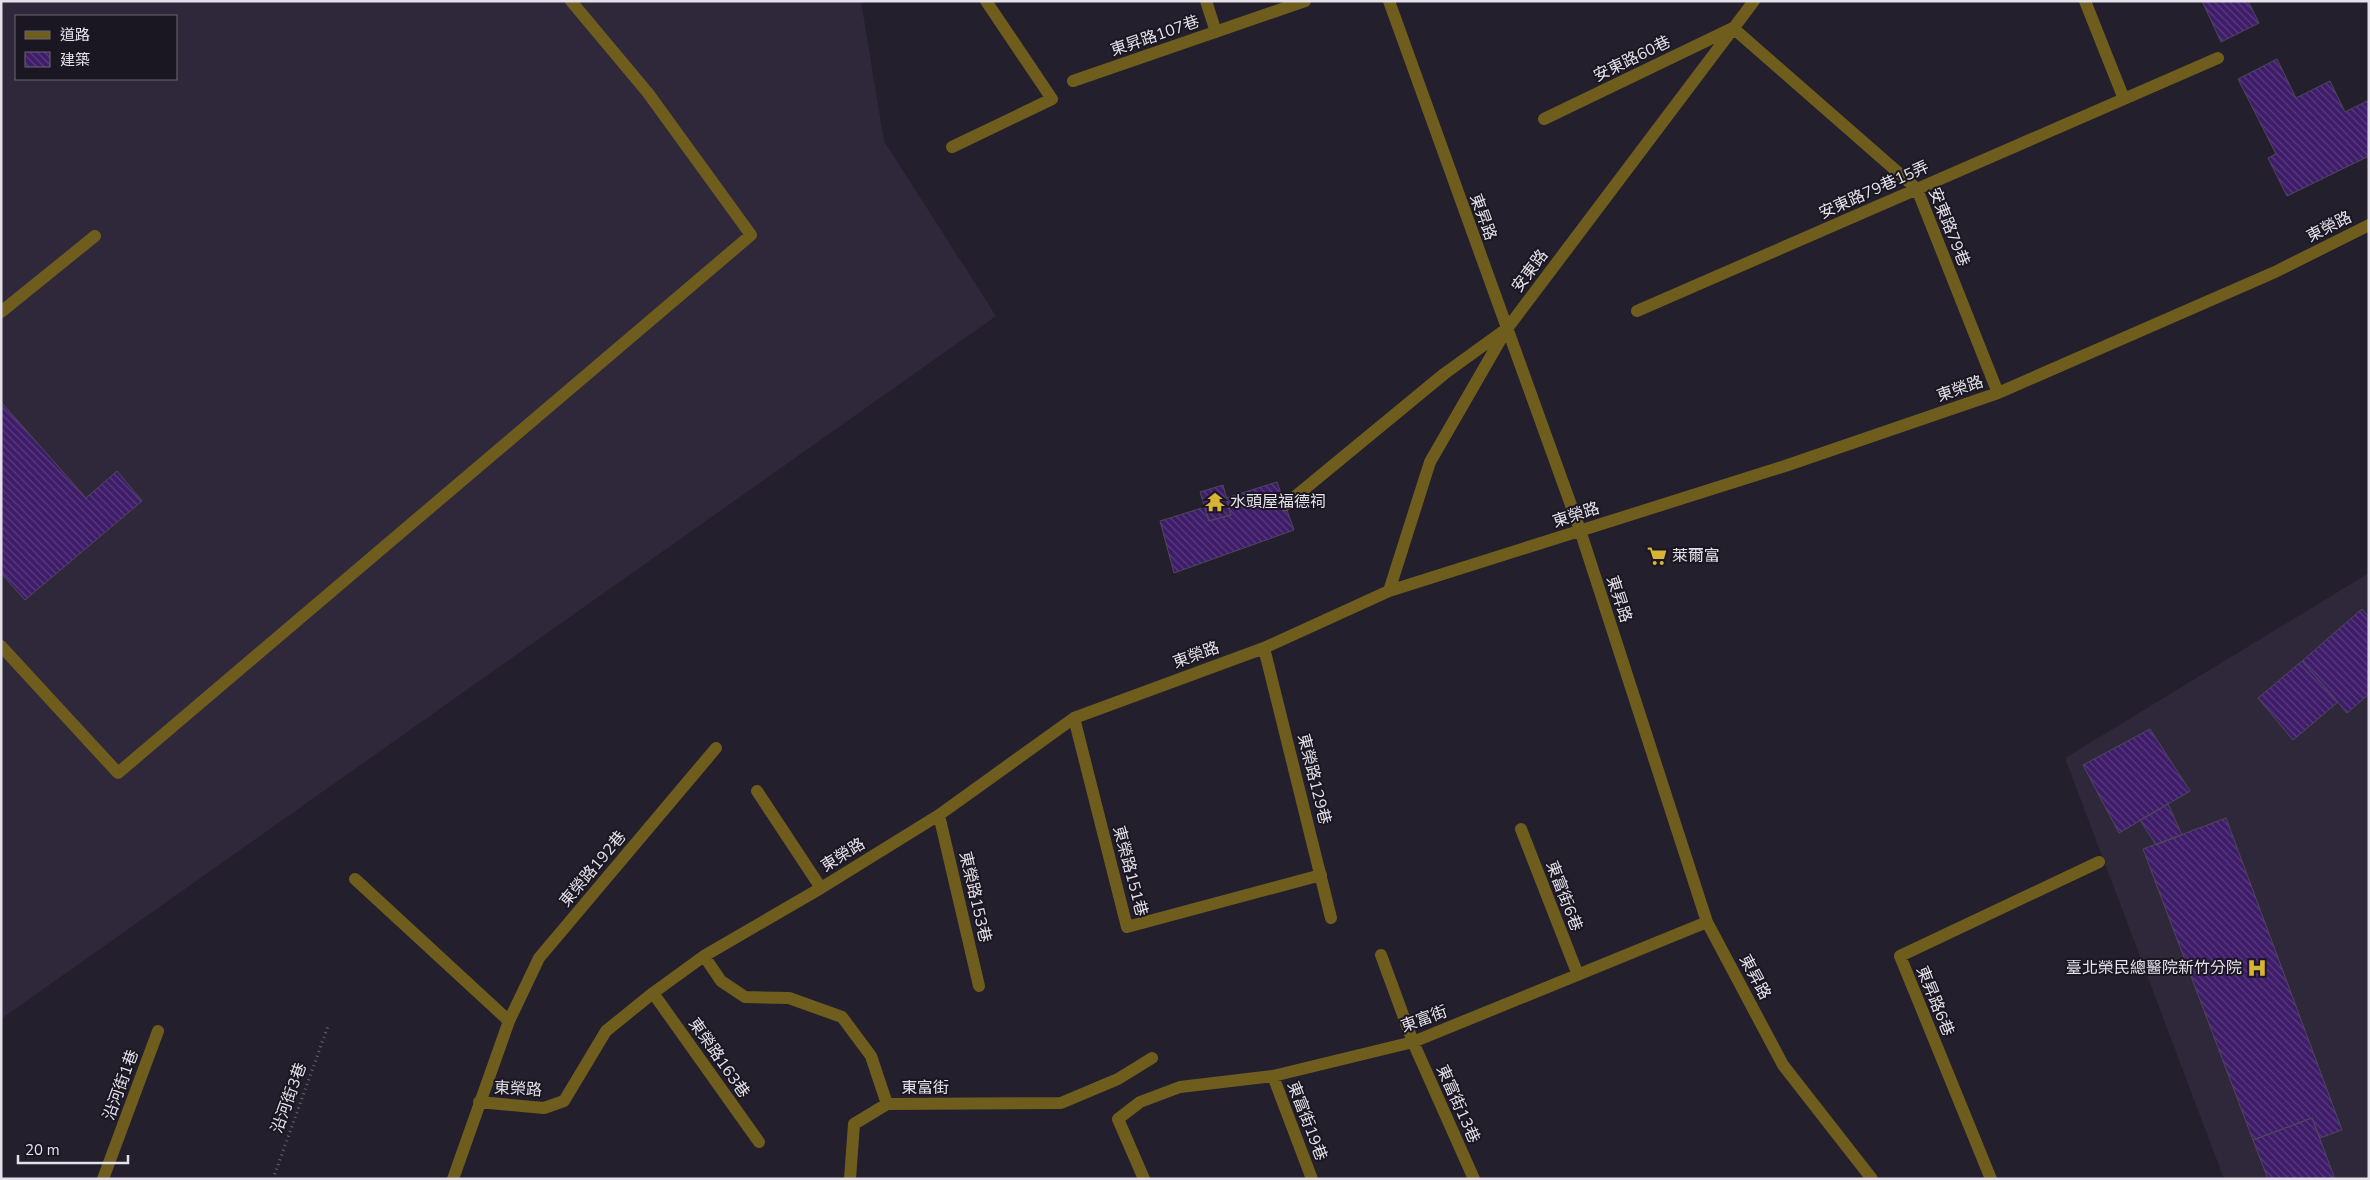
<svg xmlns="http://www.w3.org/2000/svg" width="2370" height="1180" viewBox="0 0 2370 1180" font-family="'Nunito Sans','Noto Sans TC',sans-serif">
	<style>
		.built { fill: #2e283a; fill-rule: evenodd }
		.building { fill: url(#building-back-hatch); stroke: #4d4957 }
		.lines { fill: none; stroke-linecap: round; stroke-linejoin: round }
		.path { stroke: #686470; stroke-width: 3; stroke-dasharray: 1 4; stroke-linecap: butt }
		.minor { stroke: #6f5d1e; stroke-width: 12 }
		.labels { text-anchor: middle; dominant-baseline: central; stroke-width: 4; stroke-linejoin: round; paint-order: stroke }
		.street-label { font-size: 16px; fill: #e4e1ea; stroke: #1a1622 }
		.poi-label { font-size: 16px; fill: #e4e1ea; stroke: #1a1622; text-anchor: start }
	</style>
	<defs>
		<pattern id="building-back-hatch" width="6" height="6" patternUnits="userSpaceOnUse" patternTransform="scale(1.25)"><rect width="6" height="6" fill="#3e1c69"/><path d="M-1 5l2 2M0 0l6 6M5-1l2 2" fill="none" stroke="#5a3d7f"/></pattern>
	</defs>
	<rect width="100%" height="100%" fill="#231f2c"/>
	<path class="built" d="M1,1H861L884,141L996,316L1,1019ZM16,16H176V79H16Z
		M2369,573V1179H2224L2065,758Z"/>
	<path class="building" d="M2202,1H2248L2259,23L2221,42Z
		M2277,59L2296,98L2330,81L2345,112L2367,101L2369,104V156L2287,196L2268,158L2276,154L2238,79Z
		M1,402L86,498L117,471L142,501L25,600L1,573Z
		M1277,482L1294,530L1174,573L1160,521L1205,507L1209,521L1231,515L1226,498Z
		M1223,485L1231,515L1209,521L1200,492Z
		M2362,609L2369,617V694L2347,713L2302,661Z
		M2302,661L2338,702L2293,740L2258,698Z
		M2150,729L2190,791L2119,833L2083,765Z
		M2168,804L2182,835L2156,845L2140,820Z
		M2226,818L2342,1130L2320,1138L2312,1118L2253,1140L2143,849Z
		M2312,1118L2335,1179H2268L2253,1140Z"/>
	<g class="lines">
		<path class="path" d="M273,1179L328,1026"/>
		<path class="minor" d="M1206,1L1216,32
			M1389,1L1580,530L1707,922L1783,1065L1872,1179
			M2085,1L2124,99
			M1073,81L1305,1
			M1544,119L1733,28L1917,189L1998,393
			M952,147L1052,99L986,1
			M1637,311L2218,58
			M1,312L95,236
			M1285,505L1444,374L1502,332
			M1389,591L1430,462L1506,330L1754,1
			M1,646L118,773L751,235L648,93L571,1
			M1264,648L1331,918
			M1074,718L1127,927L1321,875
			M757,791L821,888
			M939,815L979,986
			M1521,829L1578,975
			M355,879L509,1021
			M1381,955L1413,1042L1474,1179
			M704,956L721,981L745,997L789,998L842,1017L871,1056L887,1104L1061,1103L1118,1079L1152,1058
			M653,993L759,1142
			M1273,1076L1312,1179
			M479,1102L544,1108L564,1101L606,1031L653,993L704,956L821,888L939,815L1074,718L1264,648L1389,591L1785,466L1998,393L2275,272L2369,225
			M103,1179L158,1031
			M453,1179L509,1021L539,958L716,748
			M850,1179L854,1124L887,1104
			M1144,1179L1118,1119L1140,1102L1180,1087L1273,1076L1413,1042L1707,922
			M1991,1179L1900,956L2099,862"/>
	</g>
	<defs>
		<symbol id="temple-bare" viewBox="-9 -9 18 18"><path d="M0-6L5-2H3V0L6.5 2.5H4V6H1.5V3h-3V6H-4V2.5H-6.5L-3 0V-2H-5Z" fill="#d7b434" stroke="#1a1622" stroke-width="2.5" paint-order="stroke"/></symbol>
		<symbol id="supermarket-bare" viewBox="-9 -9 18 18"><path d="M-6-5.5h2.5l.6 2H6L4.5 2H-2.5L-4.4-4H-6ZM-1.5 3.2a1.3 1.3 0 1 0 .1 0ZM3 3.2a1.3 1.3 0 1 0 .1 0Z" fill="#d7b434" stroke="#1a1622" stroke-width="2.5" paint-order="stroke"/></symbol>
		<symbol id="hospital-bare" viewBox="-9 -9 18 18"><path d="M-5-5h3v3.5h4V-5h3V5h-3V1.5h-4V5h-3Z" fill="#d7b434" stroke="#1a1622" stroke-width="2.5" paint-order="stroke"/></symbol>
	</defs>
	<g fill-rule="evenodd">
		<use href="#temple-bare" x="1201" y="488" width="28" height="28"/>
		<use href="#supermarket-bare" x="1643" y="542" width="28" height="28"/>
		<use href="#hospital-bare" x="2243" y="954" width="28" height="28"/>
	</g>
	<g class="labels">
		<g class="street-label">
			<text transform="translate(1155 36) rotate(-19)">東昇路107巷</text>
			<text transform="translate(1632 59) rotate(-26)">安東路60巷</text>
			<text transform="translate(1874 190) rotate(-24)">安東路79巷15弄</text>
			<text transform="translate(1483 217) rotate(70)">東昇路</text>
			<text transform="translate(1949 227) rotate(68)">安東路79巷</text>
			<text transform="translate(2329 227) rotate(-27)">東榮路</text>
			<text transform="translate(1530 271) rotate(-53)">安東路</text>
			<text transform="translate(1960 389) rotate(-19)">東榮路</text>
			<text transform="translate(1576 515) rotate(-18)">東榮路</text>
			<text transform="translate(1619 599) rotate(72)">東昇路</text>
			<text transform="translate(1196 655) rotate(-20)">東榮路</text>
			<text transform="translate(1314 779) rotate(76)">東榮路129巷</text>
			<text transform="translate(843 855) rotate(-32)">東榮路</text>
			<text transform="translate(593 869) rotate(-50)">東榮路192巷</text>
			<text transform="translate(1130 871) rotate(75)">東榮路151巷</text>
			<text transform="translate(1564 896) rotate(69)">東富街6巷</text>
			<text transform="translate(975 897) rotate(77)">東榮路153巷</text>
			<text transform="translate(1755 977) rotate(62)">東昇路</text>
			<text transform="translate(1935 1001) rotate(68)">東昇路6巷</text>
			<text transform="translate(1424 1019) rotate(-20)">東富街</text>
			<text transform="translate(719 1058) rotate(55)">東榮路163巷</text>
			<text transform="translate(121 1085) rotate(-70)">沿河街1巷</text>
			<text x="925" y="1088">東富街</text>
			<text transform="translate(518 1089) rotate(3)">東榮路</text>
			<text transform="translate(289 1098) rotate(-70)">沿河街3巷</text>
			<text transform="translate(1458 1104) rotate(66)">東富街13巷</text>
			<text transform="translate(1307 1121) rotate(69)">東富街19巷</text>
		</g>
		<g class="poi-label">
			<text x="1230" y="502">水頭屋福德祠</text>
			<text x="1672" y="556">萊爾富</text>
			<text x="2242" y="968" text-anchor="end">臺北榮民總醫院新竹分院</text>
		</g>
	</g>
	<rect width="2370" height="1180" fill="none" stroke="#e4e1ea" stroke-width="5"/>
	<rect x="15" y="15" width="162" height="65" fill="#1a1622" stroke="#6b6772"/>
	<rect x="25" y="31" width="25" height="8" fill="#6f5d1e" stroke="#6b6772"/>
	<text x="60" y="40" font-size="15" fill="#e4e1ea">道路</text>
	<rect x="25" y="52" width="25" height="15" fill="url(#building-back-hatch)" stroke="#6b6772"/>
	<text x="60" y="65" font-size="15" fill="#e4e1ea">建築</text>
	<path d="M18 1155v8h110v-8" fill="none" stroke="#e4e1ea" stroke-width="2.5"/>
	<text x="25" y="1155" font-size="15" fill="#e4e1ea" stroke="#1a1622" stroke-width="4" paint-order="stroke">20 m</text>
</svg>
